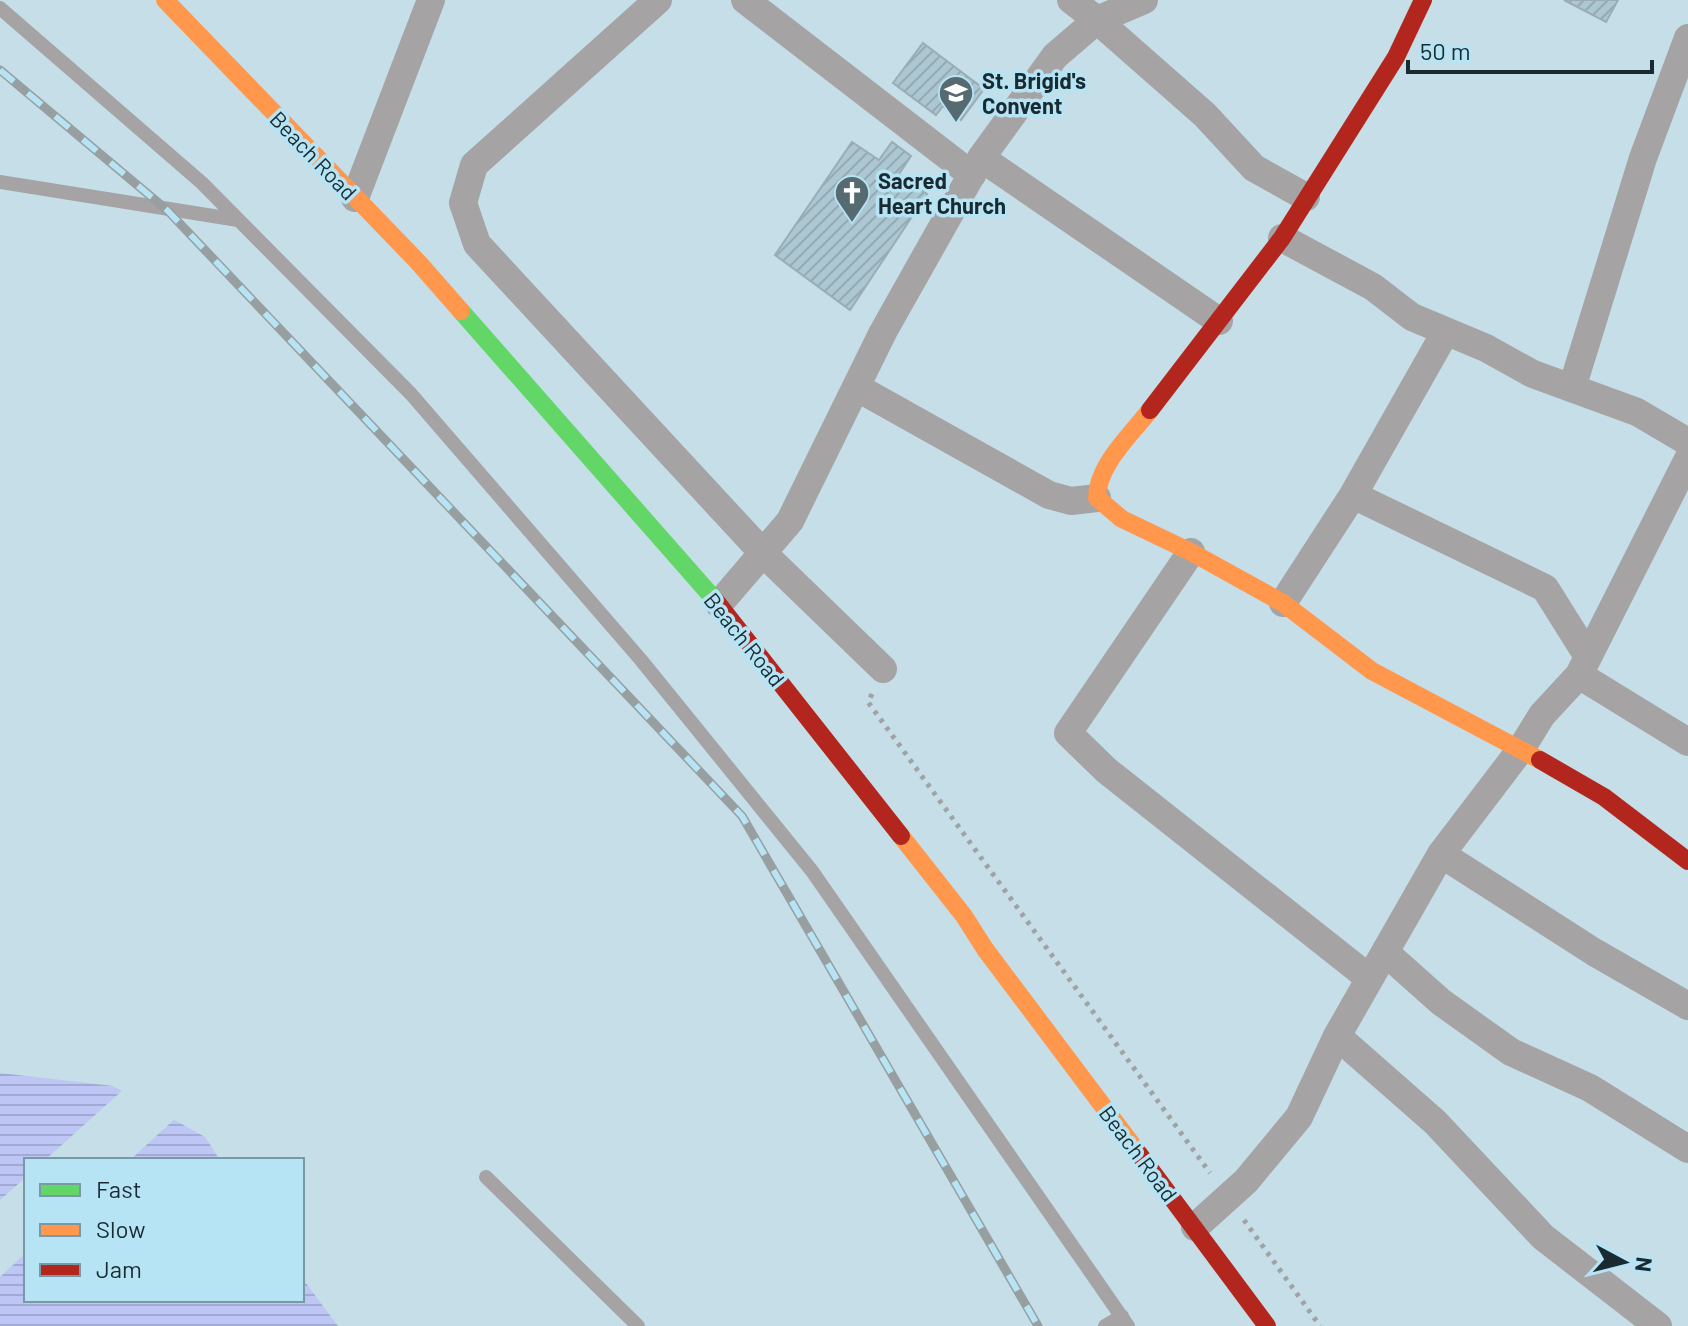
<svg xmlns="http://www.w3.org/2000/svg" width="1688" height="1326" viewBox="0 0 1688 1326" font-family="Barlow,sans-serif">
	<style>
		.water { fill: url(#water-rules) }
		.pier { fill: #c5dee7 }
		.building { fill: url(#building-hatch); stroke: #9aadb4; stroke-width: 2 }
		.lines { fill: none; stroke-linecap: round; stroke-linejoin: round }
		.path { stroke: #a0a3a5; stroke-width: 5; stroke-dasharray: 4 6; stroke-linecap: butt }
		.lane { stroke: #a5a3a4; stroke-width: 14 }
		.street { stroke: #a5a3a4; stroke-width: 28 }
		.fast { stroke: #63d668; stroke-width: 18 }
		.slow { stroke: #ff974d; stroke-width: 18 }
		.jam { stroke: #b3261e; stroke-width: 18 }
		.rail-casing { stroke: #979fa1; stroke-width: 9 }
		.rail { stroke: #b7e4f5; stroke-width: 6; stroke-dasharray: 18; stroke-linecap: butt }
		.labels { text-anchor: middle; dominant-baseline: central; stroke-width: 7; stroke-linejoin: round; paint-order: stroke }
		.poi-label { font-size: 22px; font-weight: bold; fill: #192b31; stroke: #b7e4f5; text-anchor: start }
		.street-label { font-size: 22px; fill: #192b31; stroke: #b7e4f5 }
	</style>
	<defs>
		<pattern id="water-rules" width="6" height="5" patternUnits="userSpaceOnUse" patternTransform="scale(2)"><rect width="6" height="5" fill="#bdc6f5"/><path d="M0 2.5h6" fill="none" stroke="#a2aad2"/></pattern>
		<pattern id="building-hatch" width="6" height="6" patternUnits="userSpaceOnUse" patternTransform="scale(2)"><rect width="6" height="6" fill="#acc7d1"/><path d="M-1 1l2-2M0 6l6-6M5 7l2-2" fill="none" stroke="#93abb4"/></pattern>
	</defs>
	<rect width="100%" height="100%" fill="#c5dee7"/>
	<path class="water" d="M0,1073L113,1086L205,1137L220,1160H26V1300H302V1278L338,1326H0Z"/>
	<path class="pier" d="M125,1088L177,1117L130,1160H45Z
		M26,1177V1253L0,1277V1200Z"/>
	<path class="building" d="M1564,0H1618L1606,22Z
		M923,43L984,89L961,120L943,106L936,115L893,83Z
		M852,142L879,160L892,142L911,156L899,174L927,194L850,310L775,255Z"/>
	<g class="lines">
		<path class="path" d="M872,694L868,702L1210,1173
			M1244,1220L1320,1326"/>
		<path class="lane" d="M0,8L202,183L411,394L641,660L812,871L1128,1326
			M0,182L238,220
			M486,1177L638,1326
			M1105,1326L1122,1316"/>
		<path class="street" d="M658,0L474,165L463,203L477,244L763,553L883,669
			M745,0L972,175
			M1071,0L1097,20L1205,115L1254,168L1306,197
			M981,158L1219,321
			M355,198L431,0
			M1282,238L1373,287L1412,317L1486,348L1533,374L1637,412L1688,442
			M856,387L1049,495L1071,501L1097,498
			M1572,388L1643,158L1688,38
			M1353,495L1545,588L1587,655
			M1191,552L1068,733L1106,770L1369,978
			M1283,603L1353,495L1446,331
			M719,604L790,521L883,332L981,158L1055,56L1097,20L1144,0
			M1579,675L1688,742
			M1441,854L1594,952L1688,1006
			M1386,953L1441,1002L1511,1052L1590,1088L1688,1149
			M1337,1036L1435,1122L1543,1237L1658,1326
			M1195,1227L1246,1181L1299,1117L1337,1036L1441,854L1521,749L1542,715L1579,675L1688,459"/>
		<path class="fast" d="M461,311L715,600"/>
		<path class="slow" d="M165,0L418,262L461,311
			M1150,410C1131,435 1097,465 1097,498L1122,519L1191,552L1283,603L1372,671L1540,760
			M901,836L964,916L985,949L1139,1154"/>
		<path class="jam" d="M1150,410L1282,238L1396,57L1423,0
			M715,600L901,836
			M1540,760L1604,797L1688,861
			M1139,1154L1267,1326"/>
		<defs>
			<path id="rail" d="M0,70L167,210L742,816L1038,1326"/>
		</defs>
		<use href="#rail" class="rail-casing"/>
		<use href="#rail" class="rail"/>
	</g>
	<defs>
		<symbol id="school-pin" viewBox="-11 -11 22 30"><path d="M0 17L-7.5 6A9.5 9.5 0 1 1 7.5 6Z" fill="#556a71" stroke="#b7e4f5"/><path d="M0-5L7-2L0 1L-7-2ZM-4 1L0 2.5L4 1V4Q0 6-4 4Z" fill="#fff"/></symbol>
		<symbol id="church-pin" viewBox="-11 -11 22 30"><path d="M0 17L-7.5 6A9.5 9.5 0 1 1 7.5 6Z" fill="#556a71" stroke="#b7e4f5"/><path d="M-1.2-6h2.4v3.5h3.3v2.4h-3.3V6h-2.4V-.1h-3.3v-2.4h3.3Z" fill="#fff"/></symbol>
	</defs>
	<g fill-rule="evenodd">
		<use href="#school-pin" x="936" y="73" width="40" height="54"/>
		<use href="#church-pin" x="832" y="173" width="40" height="54"/>
	</g>
	<g class="labels">
		<g class="poi-label">
			<text x="982" y="80">St. Brigid's<tspan x="982" dy="25">Convent</tspan></text>
			<text x="878" y="180">Sacred<tspan x="878" dy="25">Heart Church</tspan></text>
		</g>
		<g class="street-label">
			<text transform="translate(314 155) rotate(46)">Beach Road</text>
			<text transform="translate(745 639) rotate(51)">Beach Road</text>
			<text transform="translate(1139 1153) rotate(53)">Beach Road</text>
		</g>
	</g>
	<rect x="24" y="1158" width="280" height="144" fill="#b7e4f5" stroke="#789aa7" stroke-width="2"/>
	<rect x="40" y="1184" width="40" height="12" fill="#63d668" stroke="#789aa7" stroke-width="2"/>
	<text x="96" y="1198" font-size="24" fill="#192b31">Fast</text>
	<rect x="40" y="1224" width="40" height="12" fill="#ff974d" stroke="#789aa7" stroke-width="2"/>
	<text x="96" y="1238" font-size="24" fill="#192b31">Slow</text>
	<rect x="40" y="1264" width="40" height="12" fill="#b3261e" stroke="#789aa7" stroke-width="2"/>
	<text x="96" y="1278" font-size="24" fill="#192b31">Jam</text>
	<g transform="translate(1624 1262) rotate(97)" stroke="#b7e4f5" stroke-width="6" paint-order="stroke">
	<path d="M0-6L14 30L0 20L-14 30Z" fill="#192b31"/>
	<text y="-12" font-size="22" font-weight="bold" text-anchor="middle" fill="#192b31">N</text>
	</g>
	<path d="M1408 60v12h244v-12" fill="none" stroke="#192b31" stroke-width="4"/>
	<text x="1420" y="60" font-size="24" fill="#192b31" stroke="#b7e4f5" stroke-width="6" paint-order="stroke">50 m</text>
</svg>
